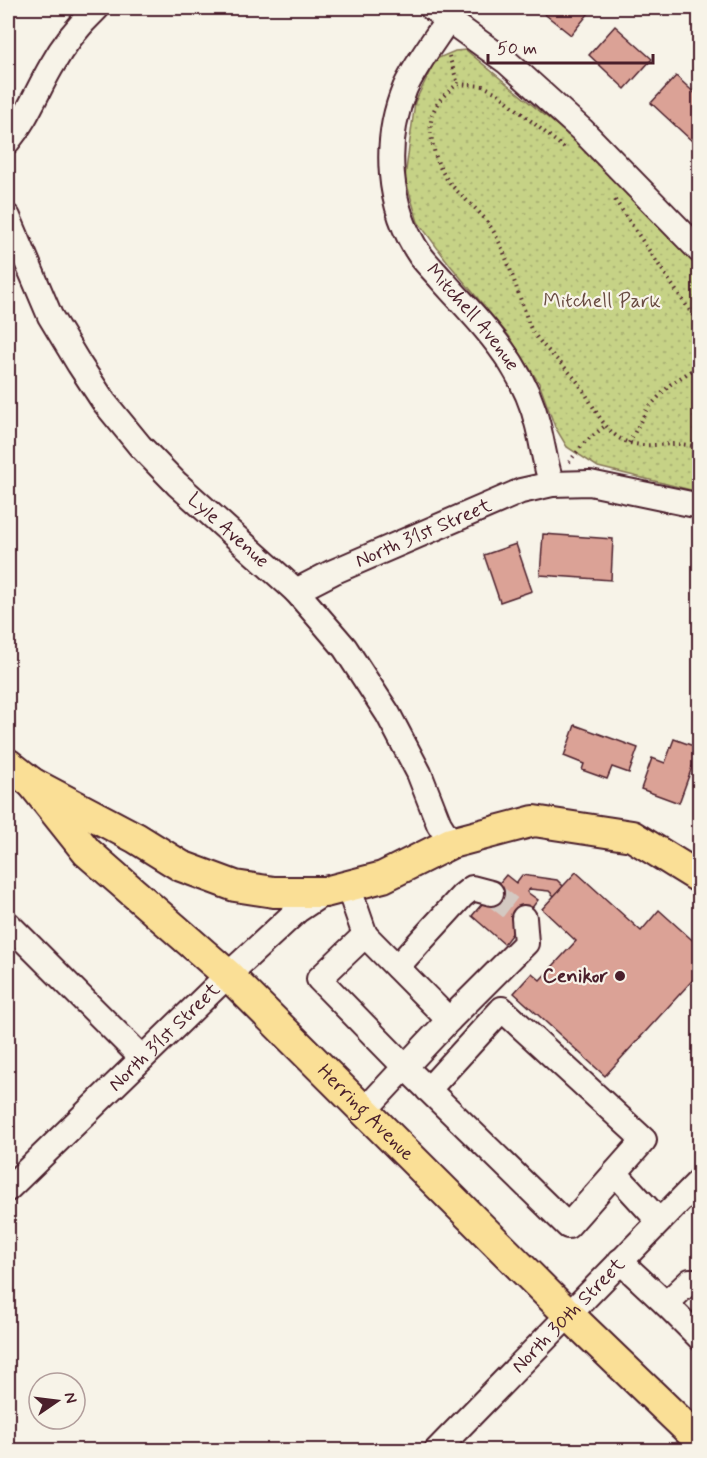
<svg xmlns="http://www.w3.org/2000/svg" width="707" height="1458" viewBox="0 0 707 1458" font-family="Mynerve,sans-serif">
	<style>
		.grass { fill: url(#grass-dots); stroke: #887858; stroke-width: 1.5 }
		.building { fill: #dba296; stroke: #4a1f2b; stroke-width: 1.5 }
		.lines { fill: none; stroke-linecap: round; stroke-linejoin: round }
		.minor-tunnel { stroke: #d4c9c2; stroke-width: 24; stroke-dasharray: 24 12; stroke-linecap: butt }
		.minor-casing { stroke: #4a1f2b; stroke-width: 28 }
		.major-casing { stroke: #4a1f2b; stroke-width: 34 }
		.path { stroke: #4a1f2b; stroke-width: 4; stroke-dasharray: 1.5 4.5; stroke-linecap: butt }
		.minor { stroke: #f7f3e8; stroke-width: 24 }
		.major { stroke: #fadf96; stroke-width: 30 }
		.poi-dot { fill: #4a1f2b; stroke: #f7f3e8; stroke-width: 2 }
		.labels { text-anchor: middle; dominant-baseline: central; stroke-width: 4.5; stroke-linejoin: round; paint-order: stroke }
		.park-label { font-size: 20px; fill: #694c42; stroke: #f7f3e8 }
		.street-label { font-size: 20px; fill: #4a1f2b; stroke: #f7f3e8 }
		.poi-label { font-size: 20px; font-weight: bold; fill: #4a1f2b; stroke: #f7f3e8; text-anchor: end }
	</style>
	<defs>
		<pattern id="grass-dots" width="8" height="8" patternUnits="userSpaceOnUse" patternTransform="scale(1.5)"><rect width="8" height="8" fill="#c6d286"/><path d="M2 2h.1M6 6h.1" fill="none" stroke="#acb474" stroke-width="1.8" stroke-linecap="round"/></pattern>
	</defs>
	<rect width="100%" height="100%" fill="#f7f3e8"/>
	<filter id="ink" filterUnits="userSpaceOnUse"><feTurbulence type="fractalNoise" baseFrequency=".0167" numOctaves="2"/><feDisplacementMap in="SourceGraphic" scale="12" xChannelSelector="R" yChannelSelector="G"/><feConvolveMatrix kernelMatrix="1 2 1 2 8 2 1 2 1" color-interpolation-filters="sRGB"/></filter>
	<g filter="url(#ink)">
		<path class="grass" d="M466,50L583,147L670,230L699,271V492L598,467L567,447L555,427L539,383L509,336L450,265L418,222L405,178L415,102L436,59L455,51Z"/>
		<path class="building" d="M537,8H593L571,35Z
			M615,26L652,59L625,89L589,55Z
			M676,76L700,98V132L692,141L651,103Z
			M543,534L613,539L611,580L540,575Z
			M516,544L532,591L500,602L484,555Z
			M575,725L638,748L629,773L612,767L607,779L582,770L584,764L564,756Z
			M674,739L699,748L679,803L641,789L652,758L665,763Z
			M576,872L641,931L659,910L700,947V972L605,1076L514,993L532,973L540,980L576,941L542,909Z
			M506,875L516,883L522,875L557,880L563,886L554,896L549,891L530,889L527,892L538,900L504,944L472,916Z"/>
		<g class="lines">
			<path class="minor-tunnel" d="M491,893L524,918"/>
			<defs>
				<g id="minor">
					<path d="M432,8L507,62L582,130L700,251"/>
					<path id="s1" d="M449,18C434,41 416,64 405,88C383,141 387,207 420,255C426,263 434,271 441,279C465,306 491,332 511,363C523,382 533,404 538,426C543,446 545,465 552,484"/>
					<path d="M8,141C27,118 36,93 51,67C63,45 79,25 97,8"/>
					<path id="s2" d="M8,217L50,316L79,364L104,402L140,446L177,484L296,591L345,648L388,714L419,773L439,824L451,843"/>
					<path id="s3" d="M296,591L333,572L521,491L552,484L590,483L700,506"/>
					<path d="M348,886L365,935L319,979L405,1067L364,1111"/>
					<path d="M8,924L142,1058"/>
					<path d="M365,935L449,1020L405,1067L568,1226L644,1140L502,1009L428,1090"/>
					<path d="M397,967L462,896L472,888L491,893"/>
					<path d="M449,1020L526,943L524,918"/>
					<path d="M615,1173L659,1221"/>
					<path id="s4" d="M8,1189L228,975L298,910L325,892"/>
					<path d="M620,1261L666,1304L690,1281H700"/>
					<path d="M666,1304L700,1338"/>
					<path id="s5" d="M437,1450L700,1180"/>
				</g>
				<g id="major">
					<path d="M8,764L32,783L136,838L181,866L235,886L274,892H325L383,877L451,843L534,821L632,836L700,878"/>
					<path id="s6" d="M32,783L87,852L228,975L568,1314L700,1441"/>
				</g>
			</defs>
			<use href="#minor" class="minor-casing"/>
			<use href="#major" class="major-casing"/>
			<path class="path" d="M449,56L458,84
				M564,148L497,93L483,86L458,84C432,102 426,119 434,150C444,193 477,200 495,234C507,256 514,282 523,306C526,314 528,325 533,332C543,348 563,364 576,380C590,397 597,420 615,435C633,450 656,444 677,444C684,444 692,446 700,447
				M615,200L700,326
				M629,443L647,409L671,384L700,365
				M569,462L585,442L605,426"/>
			<use href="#minor" class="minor"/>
			<use href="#major" class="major"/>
		</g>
	</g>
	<circle class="poi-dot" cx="620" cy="976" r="6"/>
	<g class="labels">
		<g class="park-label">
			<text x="602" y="301">Mitchell Park</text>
		</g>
		<g class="street-label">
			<text stroke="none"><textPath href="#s1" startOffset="339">Mitchell Avenue</textPath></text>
			<text stroke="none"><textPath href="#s2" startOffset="388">Lyle Avenue</textPath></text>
			<text stroke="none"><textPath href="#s3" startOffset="140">North 31st Street</textPath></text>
			<text stroke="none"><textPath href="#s4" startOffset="218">North 31st Street</textPath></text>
			<text stroke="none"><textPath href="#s6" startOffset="470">Herring Avenue</textPath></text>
			<text stroke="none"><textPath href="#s5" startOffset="188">North 30th Street</textPath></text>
		</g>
		<g class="poi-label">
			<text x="608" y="976">Cenikor</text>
		</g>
	</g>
	<rect width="707" height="1458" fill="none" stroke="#f7f3e8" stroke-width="30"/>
	<rect x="15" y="15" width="677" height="1428" fill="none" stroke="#4a1f2b" stroke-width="2" filter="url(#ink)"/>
	<g transform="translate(57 1401) rotate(76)"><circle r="28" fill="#f7f3e8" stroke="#b29e9c" stroke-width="1.5"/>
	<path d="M0-4.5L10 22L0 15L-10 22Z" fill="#4a1f2b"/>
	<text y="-9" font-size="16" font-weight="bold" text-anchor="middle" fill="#4a1f2b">N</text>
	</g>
	<path d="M488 54v9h165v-9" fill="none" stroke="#4a1f2b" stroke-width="3"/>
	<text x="497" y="54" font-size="18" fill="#4a1f2b" stroke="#f7f3e8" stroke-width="4.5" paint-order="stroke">50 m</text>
</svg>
